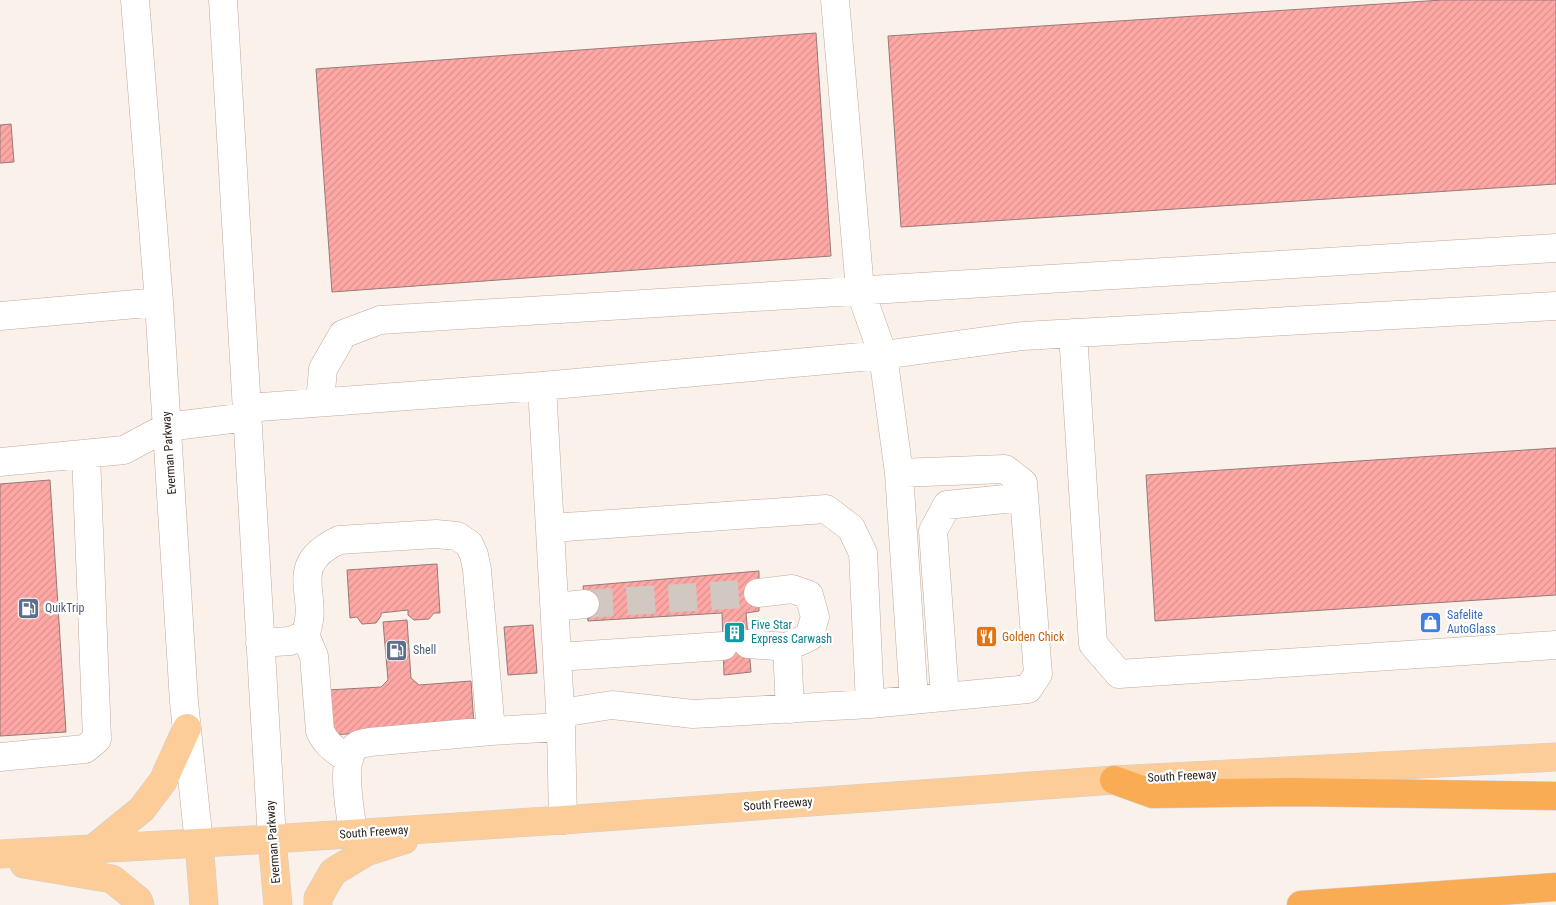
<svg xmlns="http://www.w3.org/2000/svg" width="1556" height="905" viewBox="0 0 1556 905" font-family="'Roboto Condensed',sans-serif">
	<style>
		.building { fill: url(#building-hatch); stroke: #967a79 }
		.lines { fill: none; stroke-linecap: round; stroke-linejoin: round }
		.minor-tunnel { stroke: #d2c8c2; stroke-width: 28; stroke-dasharray: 28 14; stroke-linecap: butt }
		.minor-casing { stroke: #c1a99a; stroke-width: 29 }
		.major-casing { stroke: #d1cecd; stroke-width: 29 }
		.highway-casing { stroke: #d1cecd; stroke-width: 29 }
		.minor { stroke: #fff; stroke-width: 28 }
		.major { stroke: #fccd99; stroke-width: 28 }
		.highway { stroke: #faac55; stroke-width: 28 }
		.labels { text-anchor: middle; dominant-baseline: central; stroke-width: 4.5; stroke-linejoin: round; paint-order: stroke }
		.street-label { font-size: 12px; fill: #2c221d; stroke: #fff }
		.service-label { font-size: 12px; fill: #4e5e75; stroke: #fff; text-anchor: start }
		.shop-label { font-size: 12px; fill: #366cbe; stroke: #fff; text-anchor: start }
		.culture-label { font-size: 12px; fill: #0d838f; stroke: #fff; text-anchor: start }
		.food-label { font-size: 12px; fill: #c56008; stroke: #fff; text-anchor: start }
	</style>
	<defs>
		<pattern id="building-hatch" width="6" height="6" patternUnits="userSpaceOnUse" patternTransform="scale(1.25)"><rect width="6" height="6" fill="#fea8a5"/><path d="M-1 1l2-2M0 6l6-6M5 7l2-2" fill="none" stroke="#da908e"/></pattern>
	</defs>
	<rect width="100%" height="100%" fill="#fbf1eb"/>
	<path class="building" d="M1442,0H1556V184L901,227L888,36Z
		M816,33L831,256L332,292L316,69Z
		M11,124L14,162L0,163V125Z
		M1556,448V595L1155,621L1146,475Z
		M50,480L66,732L0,736V484Z
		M437,564L440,613H434L429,619L414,620L408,615V610L381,613V616L376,623L362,624L357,617L350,618L347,570Z
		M759,571V611L746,613L751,672L724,675L722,613L588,621L583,586Z
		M407,620L411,678L419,685L471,681L474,725L332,735L328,690L381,687L388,680L383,622Z
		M533,625L537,673L508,675L504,627Z"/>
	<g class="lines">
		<path class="minor-tunnel" d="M585,604L758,593"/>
		<defs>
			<path id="minor" d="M135,0L159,302L184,702L199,843
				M223,0L272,839
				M835,0L860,290L883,355L899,473L1005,469L1023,483L1038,674L1028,689L870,704
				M0,316L159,302
				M1073,333L1093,644L1119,674L1556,645
				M542,386L561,727
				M320,402L323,369L343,334L380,320L1556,248
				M247,408L542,386L883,355L1023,336L1556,306
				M0,462L124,450L167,427L247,417
				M899,473L914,700
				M551,528L826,509L851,528L863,553L870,704L693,714L612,705L561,713
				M555,607L585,604
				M305,635L314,656L320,731C326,745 337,751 349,760
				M260,643L290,641L305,635C322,595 283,567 339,540L436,534L457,536L469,544L474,555L477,570L491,731
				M748,644L787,647L809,637L815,617L809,595L792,589L758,593
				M787,647L790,709
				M558,657L723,646
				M945,697L933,531L947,505L1024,497
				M0,757L85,749L97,739L86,454
				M353,833C351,813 338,757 358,745C361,743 367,743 370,742L491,731L561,727L563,820"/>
			<path id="major" d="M272,839L278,905
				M199,843L204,905
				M93,849L142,809L163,781L187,728
				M0,854L272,839L563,820L1114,780L1556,757
				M24,864L112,879L138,900L140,905
				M318,905V898L333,872L366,852L404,840"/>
			<path id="highway" d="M1114,780L1153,794L1294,792L1556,796
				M1301,905L1556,887"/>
		</defs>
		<use href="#minor" class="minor-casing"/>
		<use href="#major" class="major-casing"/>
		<use href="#highway" class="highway-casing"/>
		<use href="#minor" class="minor"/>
		<use href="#major" class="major"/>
		<use href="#highway" class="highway"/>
	</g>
	<defs>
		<symbol id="fuel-square" viewBox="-11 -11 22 22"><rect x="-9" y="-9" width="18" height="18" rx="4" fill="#5c6f8a" stroke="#fff"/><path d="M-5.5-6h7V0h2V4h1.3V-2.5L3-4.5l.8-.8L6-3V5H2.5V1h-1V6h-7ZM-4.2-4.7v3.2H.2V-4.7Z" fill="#fff"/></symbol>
		<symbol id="shop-square" viewBox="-11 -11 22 22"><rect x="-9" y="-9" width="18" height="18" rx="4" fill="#3f7fe0" stroke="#fff"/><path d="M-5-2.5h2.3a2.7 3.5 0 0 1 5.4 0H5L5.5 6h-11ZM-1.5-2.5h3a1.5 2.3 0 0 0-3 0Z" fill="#fff"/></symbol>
		<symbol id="building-square" viewBox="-11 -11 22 22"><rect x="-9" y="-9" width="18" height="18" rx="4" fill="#0f9aa8" stroke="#fff"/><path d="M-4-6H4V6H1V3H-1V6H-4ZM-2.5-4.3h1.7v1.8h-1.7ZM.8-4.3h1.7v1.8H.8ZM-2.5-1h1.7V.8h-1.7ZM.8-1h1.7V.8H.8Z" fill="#fff"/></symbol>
		<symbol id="restaurant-square" viewBox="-11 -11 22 22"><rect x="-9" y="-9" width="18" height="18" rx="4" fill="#e8710a" stroke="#fff"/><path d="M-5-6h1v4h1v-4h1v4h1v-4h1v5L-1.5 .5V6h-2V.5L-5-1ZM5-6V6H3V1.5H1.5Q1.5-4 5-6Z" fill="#fff"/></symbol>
	</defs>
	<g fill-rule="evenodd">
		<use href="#fuel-square" x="16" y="596" width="25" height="25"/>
		<use href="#shop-square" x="1418" y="610" width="25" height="25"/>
		<use href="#building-square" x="722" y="620" width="25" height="25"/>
		<use href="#restaurant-square" x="974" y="624" width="25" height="25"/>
		<use href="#fuel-square" x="384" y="638" width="25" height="25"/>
	</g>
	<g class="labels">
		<g class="street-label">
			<text transform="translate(169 453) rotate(-94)">Everman Parkway</text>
			<text transform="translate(1182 776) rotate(-3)">South Freeway</text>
			<text transform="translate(778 804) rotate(-4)">South Freeway</text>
			<text transform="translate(374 832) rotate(-4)">South Freeway</text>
			<text transform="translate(273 842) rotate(-94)">Everman Parkway</text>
		</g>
		<g class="service-label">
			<text x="45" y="608">QuikTrip</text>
			<text x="413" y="650">Shell</text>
		</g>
		<g class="shop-label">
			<text x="1447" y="615">Safelite<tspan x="1447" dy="14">AutoGlass</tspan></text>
		</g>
		<g class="culture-label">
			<text x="751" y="625">Five Star<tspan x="751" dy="14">Express Carwash</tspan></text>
		</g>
		<g class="food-label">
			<text x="1002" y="637">Golden Chick</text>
		</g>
	</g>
</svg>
